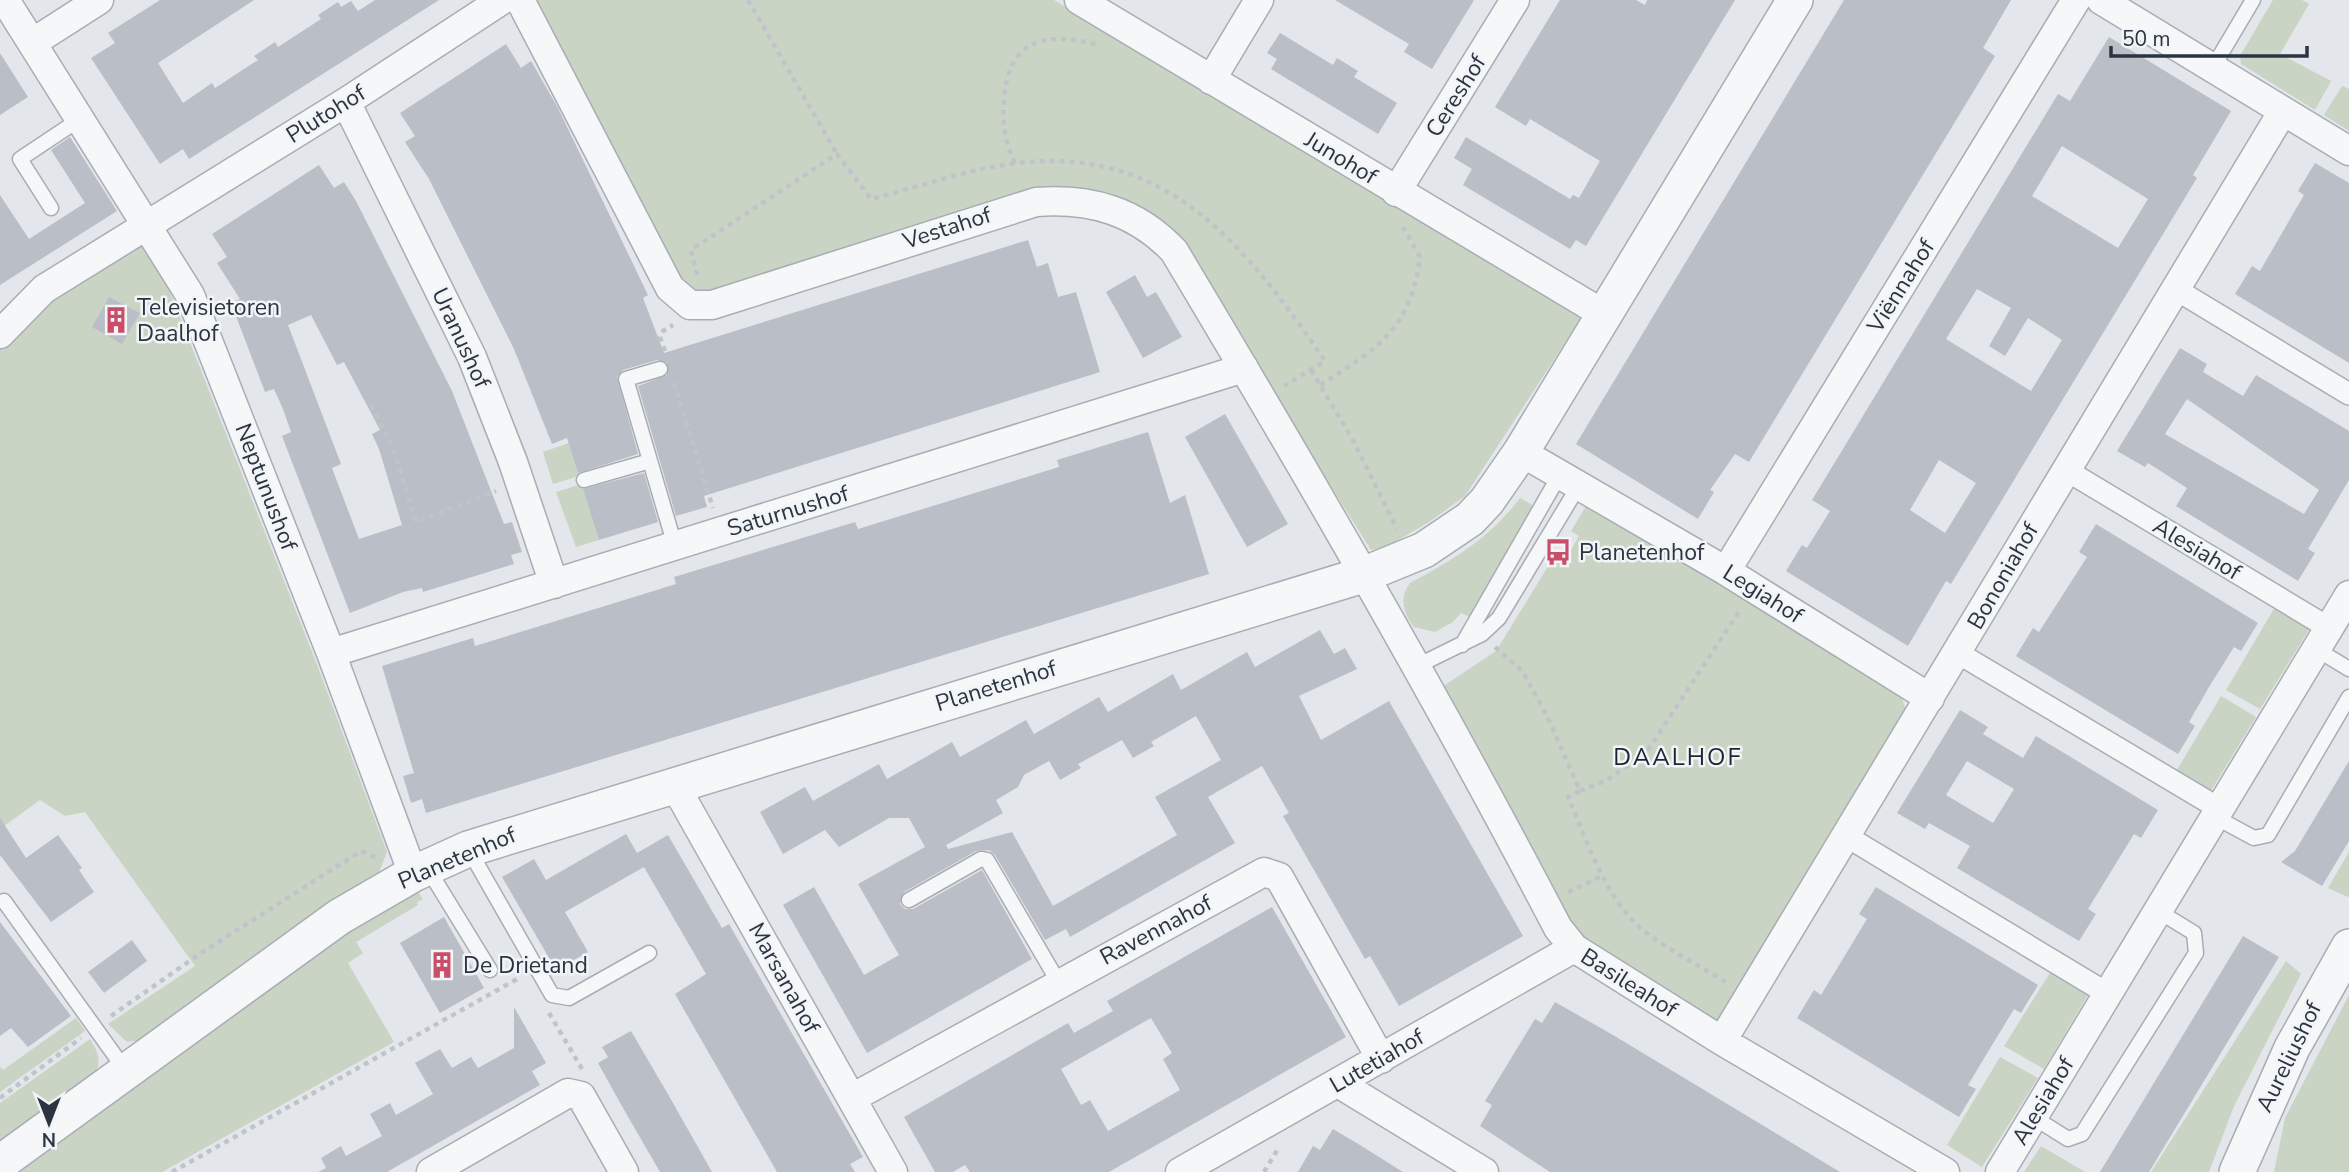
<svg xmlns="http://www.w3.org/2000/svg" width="2349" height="1172" viewBox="0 0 2349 1172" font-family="'Nunito Sans',sans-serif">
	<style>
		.green { fill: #c9d4c4 }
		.building { fill: #babfc7; fill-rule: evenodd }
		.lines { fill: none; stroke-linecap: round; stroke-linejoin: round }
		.service-casing { stroke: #a8adb4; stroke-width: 17 }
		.pedestrian-casing { stroke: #a8adb4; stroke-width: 24 }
		.minor-casing { stroke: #a8adb4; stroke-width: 31 }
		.tertiary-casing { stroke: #a8adb4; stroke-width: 38 }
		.path { stroke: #c0c4c9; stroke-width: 4.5; stroke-dasharray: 5 5; stroke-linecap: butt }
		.service { stroke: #f5f7f9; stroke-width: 14 }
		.pedestrian { stroke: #f5f7f9; stroke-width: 21 }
		.minor { stroke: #f5f7f9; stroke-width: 28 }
		.tertiary { stroke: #f5f7f9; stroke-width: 35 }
		.labels { text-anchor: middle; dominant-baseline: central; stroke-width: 5; stroke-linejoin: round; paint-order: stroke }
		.street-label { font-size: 23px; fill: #2b3441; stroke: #f2f5f7 }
		.poi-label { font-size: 23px; fill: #2b3441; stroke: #f2f5f7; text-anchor: start }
		.neighbourhood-label { font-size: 24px; letter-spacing: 2px; fill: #1d2532; stroke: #f2f5f7 }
	</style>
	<rect width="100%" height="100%" fill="#e3e6ea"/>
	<path class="green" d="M524,0H1054L1584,314L1465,496L1429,522L1388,546L1371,550L1254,364L1188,247L1147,213L1098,196L694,304Z
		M2273,0H2302L2309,4L2280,54L2331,81L2315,110L2241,64L2240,56Z
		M2342,86L2349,89V131L2324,115Z
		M150,241L316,662L387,852L378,875L320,910L141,1040L127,1042L108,1024L195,966L85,812L65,816L40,800L0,829V348L35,307Z
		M569,443L579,476L553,484L543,452Z
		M582,484L599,540L576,547L556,492Z
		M1520,498L1534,506L1470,617L1461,613L1453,622L1435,632L1414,627C1403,613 1399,597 1410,583C1453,560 1490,538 1520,498Z
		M1588,503L1901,696L1906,710L1723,1029L1593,948L1576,932L1442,687L1496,651L1558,550L1568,555L1579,536L1571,531Z
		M2275,607L2310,628L2260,709L2226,690Z
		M2221,696L2256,717L2207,797L2171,780Z
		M2349,852V896L2348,897L2328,888Z
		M417,891L423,899L417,902L418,905L356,942L363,953L348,963L394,1042L162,1172H14L333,940Z
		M2286,961L2301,974L2234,1106L2209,1172H2151Z
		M2053,968L2092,988L2044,1069L2004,1046Z
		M2349,995V1172H2274L2285,1118Z
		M76,1018L85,1031L0,1092V1067L3,1070Z
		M90,1039C98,1052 102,1060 95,1074L0,1144V1103Z
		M2000,1057L2038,1078L1982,1167L1947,1145Z
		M2041,1146L2085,1172H2024Z"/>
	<path class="building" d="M160,0H254L158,63L183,103L212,83L215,88L258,60L254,56L275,42L278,47L321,19L318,15L338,2L341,7L351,1L358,11L375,0H439L189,159L183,149L160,164L91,58L115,43L108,33Z
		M1335,0H1474L1432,69L1404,52L1409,44Z
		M1560,0H1636L1645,5L1647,0H1735L1586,246L1576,240L1570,249L1463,185L1472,169L1454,158L1466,137L1570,199L1573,195L1579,198L1600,161L1530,119L1526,126L1495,107Z
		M1844,0H2011L1983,48L1995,56L1884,239L1749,462L1735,454L1710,490L1714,492L1698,519L1576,444Z
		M1280,33L1333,65L1337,58L1358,71L1354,77L1397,103L1378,134L1271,69L1277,59L1267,53Z
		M2109,37L2231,111L2193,175L2197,178L1988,523L1951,584L1946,581L1908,646L1786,571L1802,545L1807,548L1830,511L1812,500L2058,94L2070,101ZM2062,146L2148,199L2118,248L2032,196ZM1977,289L2011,308L1989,346L2005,356L2028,318L2062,340L2031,391L1946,339ZM1939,460L1976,483L1945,533L1910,510Z
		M506,44L521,68L531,61L558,108L648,295L643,298L664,353L1028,240L1037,267L1048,263L1058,297L1076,292L1100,372L704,496L707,507L676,516L638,386L667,375V363L657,360L623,370L617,377L638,454L578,473L567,438L552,444L514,349L429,179L405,142L415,136L400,113Z
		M0,53L28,97L0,115Z
		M70,137L117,211L0,285V195L29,239L85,203L51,150Z
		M2315,163L2349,183V363L2235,294L2252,266L2260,271L2304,195L2298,191Z
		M319,165L334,188L344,182L356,201L452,391L504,524L512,522L522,552L511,555L514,564L423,592L422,588L403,592L350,613L282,436L291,432L283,409L274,389L265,392L231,303L240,299L217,263L227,257L212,234ZM311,315L337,365L344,362L380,430L372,434L379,449L402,525L359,539L332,468L341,464L288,325Z
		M1135,275L1147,297L1156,292L1182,337L1143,358L1106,292Z
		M109,297L140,313L122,344L92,327Z
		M2180,348L2207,364L2203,372L2243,396L2256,375L2349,431V480L2308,549L2315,553L2298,581L2176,506L2187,488L2148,463L2145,467L2117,451ZM2187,399L2319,490L2304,514L2165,434Z
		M1225,414L1288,524L1247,547L1185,437Z
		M1148,432L1170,503L1185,495L1209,574L426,813L422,799L411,803L403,776L414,773L382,666L473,638L475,646L621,601L676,584L674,577L855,522L858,529L1059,467L1057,460Z
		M644,473L658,522L599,540L583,489Z
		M2096,524L2258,623L2241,651L2234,647L2209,687L2189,722L2195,726L2178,754L2016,656L2033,628L2039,632L2087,557L2079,552Z
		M1320,630L1334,654L1345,648L1357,669L1299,696L1321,740L1389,701L1523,936L1399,1006L1370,956L1365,959L1283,816L1289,813L1262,766L1208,797L1235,843L1070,937L1066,929L1045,940L995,855L989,850L976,851L904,892L900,904L905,909H913L982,870L1032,959L867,1053L783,905L814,887L864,975L899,955L858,884L925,847L909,818H889L839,847L825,830L783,854L760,812L805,787L813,801L879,764L887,779L952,742L960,757L1026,720L1034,734L1099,697L1108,712L1173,674L1181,690L1247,652L1255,667ZM1196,716L1221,760L1155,797L1177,835L1053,906L1012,832L948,849L946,845L1003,813L996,800L1018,787L1024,775L1049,761L1060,780L1081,768L1078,764L1122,740L1133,758L1154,746L1151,742Z
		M1960,710L1988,727L1983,734L2023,758L2036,736L2158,810L2141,838L2134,834L2088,909L2096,914L2079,941L1957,868L1970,846L1929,823L1925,829L1897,813ZM1967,761L2014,789L1993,823L1946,795Z
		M2349,761V841L2322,886L2281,862L2295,851Z
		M0,818L26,858L58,835L82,868L79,870L94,892L51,922L0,855Z
		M626,834L637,853L668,835L722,928L729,924L863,1157L850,1164L855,1172H777L675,994L706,974L644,867L565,912L588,952L556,970L502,877L534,859L546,880Z
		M1876,887L2038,985L2021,1013L2014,1009L1983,1060L1968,1085L1976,1089L1959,1117L1797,1018L1814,990L1821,995L1867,919L1859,914Z
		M1272,907L1346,1037L1109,1172H970L965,1165L953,1172H935L904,1117L1068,1023L1074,1033L1113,1011L1107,1001ZM1151,1018L1172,1053L1163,1059L1180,1090L1108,1131L1090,1100L1081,1105L1061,1069Z
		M444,917L484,988L440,1013L400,943Z
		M0,922L71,1016L28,1047L11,1028L0,1036Z
		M2243,936L2279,957L2236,1028L2149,1172H2100Z
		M132,940L147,961L104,993L88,972Z
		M1555,1002L1613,1035L1840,1172H1550L1480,1126L1492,1105L1485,1101L1535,1019L1542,1023Z
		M514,1007L546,1063L532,1071L540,1085L387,1172H318L326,1168L321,1158L341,1146L346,1156L382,1136L370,1114L390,1103L396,1115L433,1094L415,1063L440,1049L452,1068L471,1057L478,1068L514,1048Z
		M631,1031L669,1096L712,1172H660L623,1108L598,1063L608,1057L602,1047Z
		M1333,1129L1360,1145L1403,1172H1298L1313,1146L1320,1150Z"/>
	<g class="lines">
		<defs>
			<path id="service" d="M2212,69L2253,0
				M51,208L20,159L80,119
				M660,369L626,379L675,546
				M584,480L650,461
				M1462,645L1559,476
				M2316,649L2349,669
				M1415,667L1482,634L1499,618L1578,487
				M2215,817L2254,838L2268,835L2349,697
				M469,850L552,995L569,998L649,953
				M428,869L490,970
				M909,900L981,859L987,860L1059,983
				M4,901L126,1071
				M2033,1117L2068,1139L2082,1134L2196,953L2194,933L2158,911"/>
			<path id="pedestrian" d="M2177,290L2349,394
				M2066,470L2329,628
				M1958,653L2220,809
				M1846,836L2108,994"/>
			<path id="minor" d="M5,0L190,295L331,653L413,874
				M520,0L670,288L690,305H712L1036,202C1091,198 1136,211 1174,251C1307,473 1438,698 1558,928L1574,948L1722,1041L1945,1172
				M1079,0L1605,315
				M2101,0L2349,151
				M32,43L99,0
				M1211,80L1259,0
				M346,102L472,357L513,462L554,584
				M1396,192L1515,0
				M0,334L44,289L346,102L502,0
				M1521,452L1726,571L1930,698
				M1726,571L2076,0
				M331,653L1244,368
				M674,784L893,1172
				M1722,1041L2283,111
				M1338,1083L1484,1172
				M852,1098L1264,872L1279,877L1381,1059
				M431,1172L568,1093L581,1096L624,1172
				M1180,1172L1574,948
				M2000,1172L2349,595"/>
			<path id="tertiary" d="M0,1163L339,917L413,874L468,849L1363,575L1424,550L1470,519L1487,501L1521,452L1795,0
				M2237,1172L2292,1048L2349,947"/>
		</defs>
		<use href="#service" class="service-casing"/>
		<use href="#pedestrian" class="pedestrian-casing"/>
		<use href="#minor" class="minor-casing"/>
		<use href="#tertiary" class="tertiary-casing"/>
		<path class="path" d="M748,0L837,154
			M1015,163C1005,143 1002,123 1004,100C1008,38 1046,31 1099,45
			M697,275L691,250L837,154L871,199C919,187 968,169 1017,163C1169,145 1248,249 1325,361L1284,386
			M665,351L660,337L663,331L673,325
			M1311,370L1353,440L1397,529
			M674,383L713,508
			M1320,385C1377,349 1411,329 1420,257L1403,227
			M371,405L393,448L416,522L496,491
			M1495,647L1523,672L1548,718L1580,791L1568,797C1586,838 1601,886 1632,920C1651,941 1700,966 1726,982
			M1580,791L1607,780L1646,753L1740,610
			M1568,892L1602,876
			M549,1013L582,1069
			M111,1016L201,953L361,851L379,859
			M0,1098L81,1038
			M172,1172L519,978
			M1264,1172L1279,1147"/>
		<use href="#service" class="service"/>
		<use href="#pedestrian" class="pedestrian"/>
		<use href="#minor" class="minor"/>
		<use href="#tertiary" class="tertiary"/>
	</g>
	<defs>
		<symbol id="building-bare" viewBox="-9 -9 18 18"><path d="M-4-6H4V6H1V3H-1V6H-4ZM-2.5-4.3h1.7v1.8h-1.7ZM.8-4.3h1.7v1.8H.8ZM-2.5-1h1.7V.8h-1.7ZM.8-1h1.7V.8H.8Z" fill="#c84f67" stroke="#f2f5f7" stroke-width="2.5" paint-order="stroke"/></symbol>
		<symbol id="bus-bare" viewBox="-9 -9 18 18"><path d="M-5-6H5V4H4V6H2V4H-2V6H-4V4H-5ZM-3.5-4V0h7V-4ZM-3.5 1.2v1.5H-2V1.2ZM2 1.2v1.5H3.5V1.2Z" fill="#c84f67" stroke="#f2f5f7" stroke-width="2.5" paint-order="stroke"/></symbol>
	</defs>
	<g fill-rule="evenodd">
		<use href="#building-bare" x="97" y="301" width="38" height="38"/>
		<use href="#bus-bare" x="1539" y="533" width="38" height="38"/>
		<use href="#building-bare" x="423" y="946" width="38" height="38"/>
	</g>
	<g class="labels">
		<g class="street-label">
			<text transform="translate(1456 96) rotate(-58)">Cereshof</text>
			<text transform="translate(326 114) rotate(-32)">Plutohof</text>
			<text transform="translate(1341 158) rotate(31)">Junohof</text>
			<text transform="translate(947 228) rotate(-18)">Vestahof</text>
			<text transform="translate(1901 286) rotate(-58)">Viënnahof</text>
			<text transform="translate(461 338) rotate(65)">Uranushof</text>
			<text transform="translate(266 487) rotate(69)">Neptunushof</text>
			<text transform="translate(788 511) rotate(-17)">Saturnushof</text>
			<text transform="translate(2197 549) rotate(31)">Alesiahof</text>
			<text transform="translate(2003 576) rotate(-60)">Bononiahof</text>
			<text transform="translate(1763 594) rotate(32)">Legiahof</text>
			<text transform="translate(996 686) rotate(-17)">Planetenhof</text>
			<text transform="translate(457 858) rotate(-23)">Planetenhof</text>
			<text transform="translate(1156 930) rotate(-28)">Ravennahof</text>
			<text transform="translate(784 978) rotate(61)">Marsanahof</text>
			<text transform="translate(1629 983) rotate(32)">Basileahof</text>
			<text transform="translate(2289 1057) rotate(-64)">Aureliushof</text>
			<text transform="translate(1377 1061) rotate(-30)">Lutetiahof</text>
			<text transform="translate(2043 1101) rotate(-59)">Alesiahof</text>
		</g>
		<g class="poi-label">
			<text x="137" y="307">Televisietoren<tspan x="137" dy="26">Daalhof</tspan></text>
			<text x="1579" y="552">Planetenhof</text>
			<text x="463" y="965">De Drietand</text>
		</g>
		<g class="neighbourhood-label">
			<text x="1678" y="757">DAALHOF</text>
		</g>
	</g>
	<g transform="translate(49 1123) rotate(180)" stroke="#f2f5f7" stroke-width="5" paint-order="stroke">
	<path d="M0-5L12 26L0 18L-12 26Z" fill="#2b3441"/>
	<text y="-10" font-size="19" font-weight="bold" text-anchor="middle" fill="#2b3441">N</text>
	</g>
	<path d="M2111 46v10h196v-10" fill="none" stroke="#2b3441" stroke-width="3.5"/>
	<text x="2122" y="46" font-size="21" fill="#2b3441" stroke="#f2f5f7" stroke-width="5" paint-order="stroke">50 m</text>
</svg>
